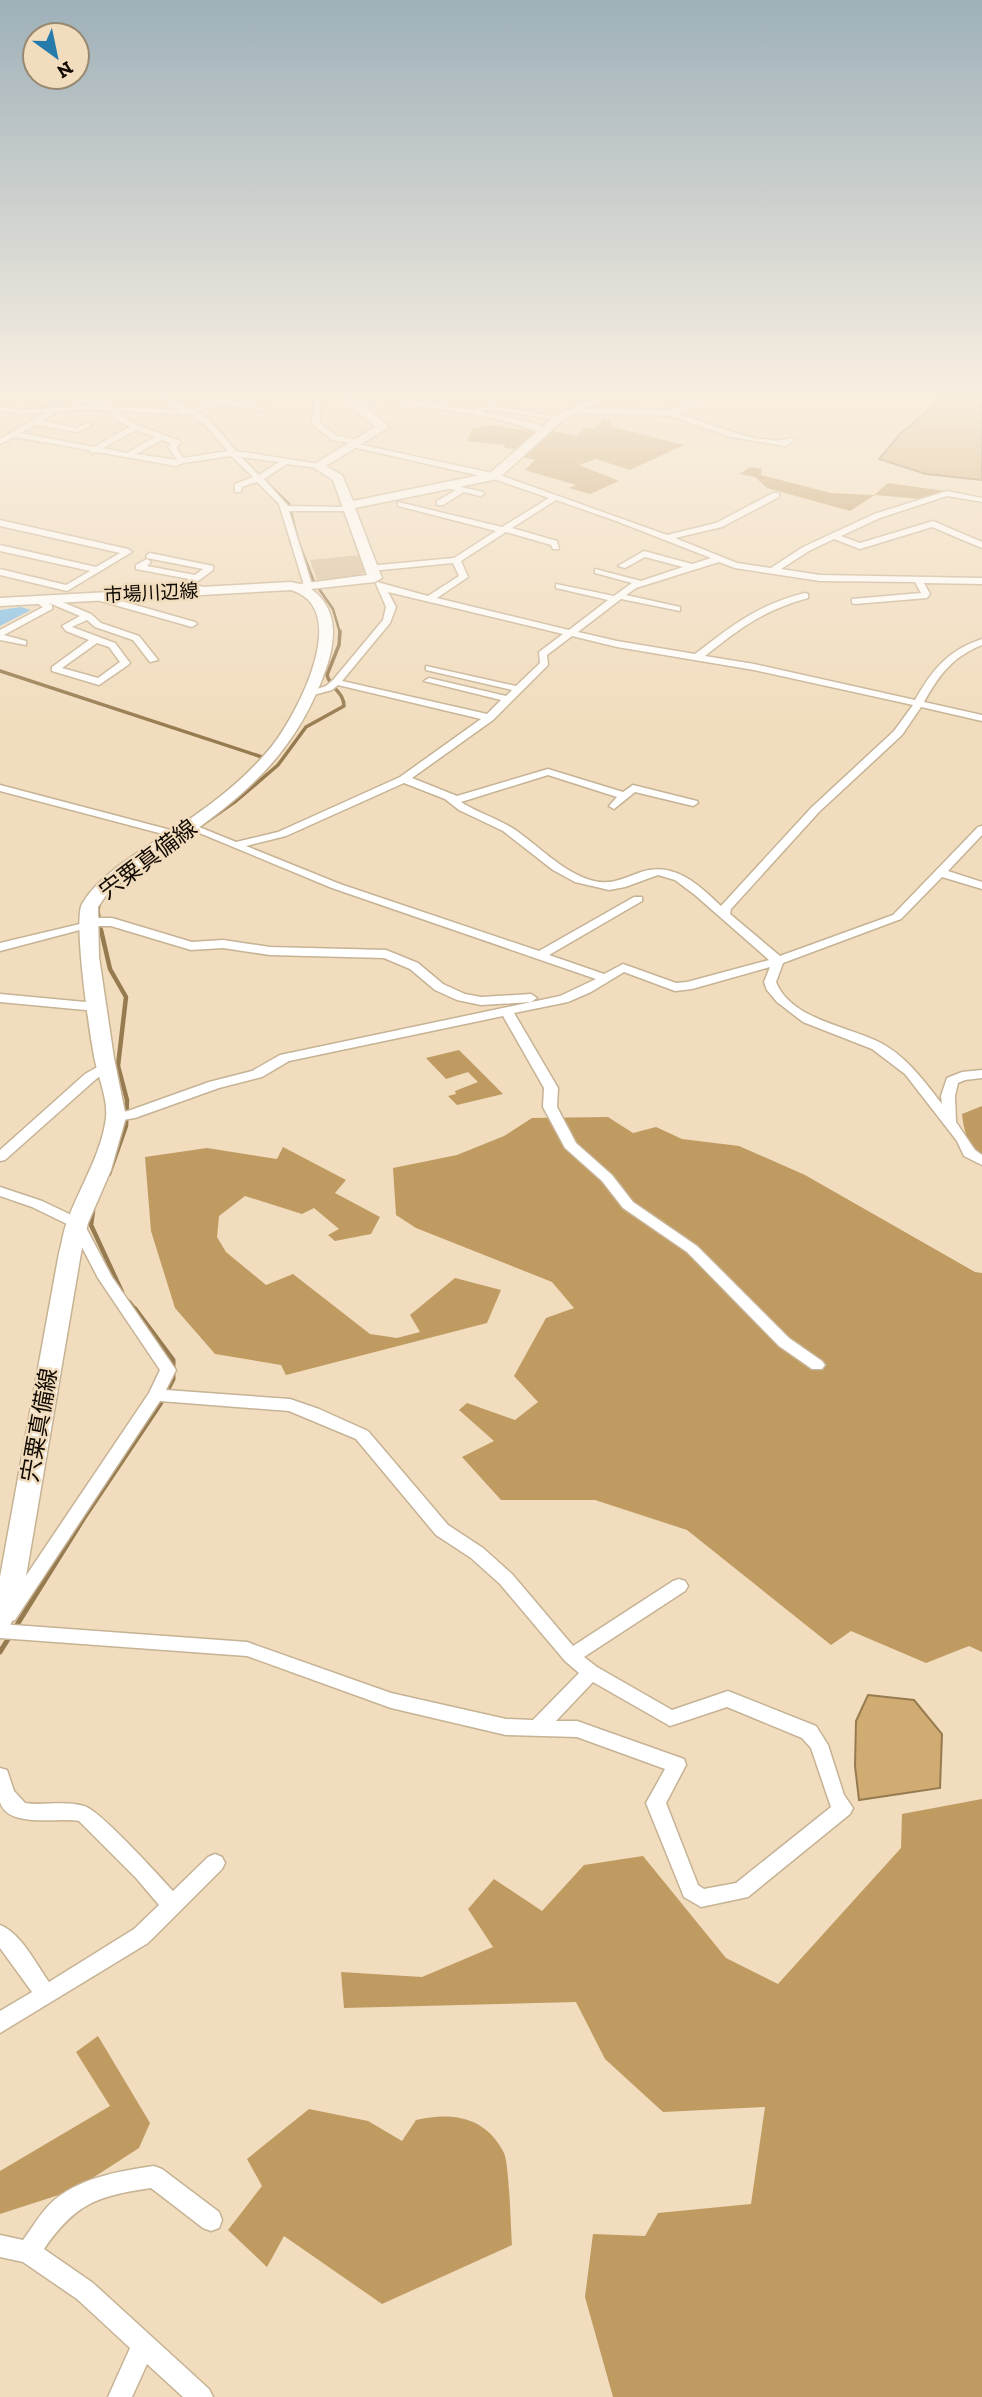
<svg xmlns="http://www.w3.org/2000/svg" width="982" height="2397" viewBox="0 0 982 2397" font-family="'Zilla Slab','Noto Sans JP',serif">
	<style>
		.green { fill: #d8c09d }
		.forest { fill: #bf9b62 }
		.water { fill: #d0ab72; stroke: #977b50; stroke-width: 2 }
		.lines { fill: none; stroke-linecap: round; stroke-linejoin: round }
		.stream-far3 { stroke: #977b50; stroke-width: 2.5 }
		.stream-far2 { stroke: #977b50; stroke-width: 3.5 }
		.stream-far1 { stroke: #977b50; stroke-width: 4.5 }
		.stream { stroke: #977b50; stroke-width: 5 }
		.building { fill: #82bfe8 }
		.minor-casing { stroke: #c6b294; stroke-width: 3 }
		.secondary-casing { stroke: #c6b294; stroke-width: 3 }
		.minor { fill: #fff; fill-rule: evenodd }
		.secondary { fill: #fff; fill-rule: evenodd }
		.labels { text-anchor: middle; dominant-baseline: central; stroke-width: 5; stroke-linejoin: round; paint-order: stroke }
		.far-street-label { font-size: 19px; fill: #110a02; stroke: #f1dcbd }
		.street-label { font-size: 23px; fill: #110a02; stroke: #f1dcbd }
	</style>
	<rect width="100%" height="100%" fill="#f1dcbd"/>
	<path class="green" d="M359,555L366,572L354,577L317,580L310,560Z"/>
	<path class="forest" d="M603,419L610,420L613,427L684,445L630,470L596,459L579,465L619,481L590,494L569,488L576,485L525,470L535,460L512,454L515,449L504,448L505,445L466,441L473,428L491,425L546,433L550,430L577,436L584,428L595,429Z
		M750,467L762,469L761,475L831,493L874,495L888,483L945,491L934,497L920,499L875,495L850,511L767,488L755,477L739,474Z
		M459,1050L503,1094L457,1105L448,1096L456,1094L455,1091L478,1082L468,1072L446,1079L426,1058Z
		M982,1106V1157C968,1147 964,1131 962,1114Z
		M608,1117L633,1133L656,1127L682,1139L739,1146L805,1175L975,1272L982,1273V1652L969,1646L926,1663L851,1631L831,1645L687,1530L595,1500H501L462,1457L494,1441L459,1410L467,1403L515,1420L538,1402L514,1376L546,1318L574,1308L552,1282L416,1228L396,1215L393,1168L457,1155L504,1136L532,1118Z
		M283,1147L346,1180L335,1193L380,1217L371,1234L335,1241L328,1235L339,1229L314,1208L302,1214L245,1196L219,1216L217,1237L226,1252L266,1285L293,1274L370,1334L397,1338L420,1332L410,1315L455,1278L501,1290L487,1323L286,1375L281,1365L215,1354L175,1308L151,1231L145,1157L207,1148L277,1159Z
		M982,1799V2397H613L585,2297L593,2234L645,2236L658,2213L751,2204L765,2107L663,2112L605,2059L576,2002L344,2008L341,1972L422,1977L493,1947L468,1909L494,1879L542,1911L584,1865L643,1856L726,1958L778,1984L901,1848L902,1814Z
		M98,2036L150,2123L139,2148L74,2190L0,2214V2171L110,2106L76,2052Z
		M309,2109L368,2121L402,2141L416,2120C452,2112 485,2116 504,2153C509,2163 511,2229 512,2245L382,2304L284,2236L267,2267L228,2230L262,2186L247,2159Z"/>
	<path class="water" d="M945,396H982V480L926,474L879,459L900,434Z
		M868,1695L914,1700L942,1734L940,1788L859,1800L855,1766L856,1721Z"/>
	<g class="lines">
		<path class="stream-far3" d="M165,396L195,411
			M209,419L224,436
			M238,454L289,504L298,541L314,582
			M317,586L333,609L340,633"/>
		<path class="stream-far2" d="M0,671L262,757
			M200,826L236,801L278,765L306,727L344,706C344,692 330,688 327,675L339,645L340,631
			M100,900L98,910L101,932"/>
		<path class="stream-far1" d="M101,930L110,969L126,997L118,1066L127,1100L126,1126L109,1174
			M93,1211L91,1225L122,1292
			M129,1302L136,1311"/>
		<path class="stream" d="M0,1652L85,1516L160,1404L173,1379V1360L135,1309"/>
	</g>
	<path class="building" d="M21,607L31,610L0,626V610Z"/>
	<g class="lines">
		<defs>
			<path id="minor" d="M17,396H29L63,404L59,406Z
				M157,396H166L191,409L209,403L186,396L217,401L232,396H241L230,401L267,409L263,411L222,404L196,412L209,419L236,451L320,464L321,466L317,468L287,464L264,479L288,506L348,507L352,509L348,511H289L312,585L311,587L304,585L279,504L257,482L242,487L241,492H235V484L253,477L231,456L183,463L176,466L97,452L92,453L89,450L15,437L0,444V439L47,412L20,414L0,411V407L20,410L87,405L181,410ZM87,409L116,411L109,414L129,427L94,447L21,433L36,425L77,432L92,425L88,423L76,428L42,421L56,412ZM118,411L190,415L203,423L228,451L183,458L176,447L181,443L180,441L138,425L119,415L121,413ZM136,430L155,437L127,453L103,448ZM162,440L171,444L168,447L177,460L136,454ZM241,457L279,462L259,475Z
				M384,396L474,410L488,405L563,418L559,420L488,409L481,411L537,424L547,432L543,434C498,415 447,410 399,403L392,400L355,407L351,405L384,398Z
				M612,396H623L585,407L588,409L584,411L574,406Z
				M648,396H662L698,403L694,405Z
				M314,400L321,402L320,423L337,436L360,440L358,444L497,474L667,535L716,523L773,493H779V497L722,527L675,538L737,563L771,568L803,547L874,514L947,491L982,498V502L947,496L880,518L841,536L860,543L933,521L982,542V548L932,527L860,549L834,539L809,551L781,569L820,575L982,578V584L924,583L930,594L927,598L855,604L852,603V599L921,593L915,582L820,581L735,568L719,562L636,588L626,595L680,607V611L621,599L578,632L617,641L695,654C733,625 757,605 805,593L808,594V598C764,610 740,628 705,656L754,664L915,700C932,670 948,650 982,639V645C952,657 939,675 924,702L982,715V721L921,707L902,735L819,812L731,909L730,914L780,956L893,915L978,827L982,826V835L948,871L982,882V889L942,877L901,919L783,963L776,982C791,1020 849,1026 881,1043C907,1057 924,1081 942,1104L941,1096L947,1078L962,1072L982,1070V1078L965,1080L958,1083L955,1096L956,1122L975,1150L982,1155V1165L964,1156L957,1141L905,1074L872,1049L803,1022L777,1002L767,990L764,982L770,967L692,989L675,991L624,972L591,992L568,1002L514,1013L558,1088L557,1107L576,1143L612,1175L633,1202L697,1246L789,1338L822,1361L825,1365L822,1369H812L779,1346L687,1252L623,1208L602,1181L565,1148L543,1107L544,1088L503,1016L289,1061L262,1077L219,1088L135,1118L116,1121L109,1117L111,1114L128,1111L209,1082L252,1071L280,1055L560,996L596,979L332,888L185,827L190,824L194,825L236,842L278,832L400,777L481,719L338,685L332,690L310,696L305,693L326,686L333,680L383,620L386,607L376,584L377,582L428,596L459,576L453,563L371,571L368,570V566L454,558L496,531L398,506V502L502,527L549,498L494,479L352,447L348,445L350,443L332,440L312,424ZM556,500L616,521L711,558L692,564L644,551L618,566L625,568L645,557L683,567L641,581L595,569V573L632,583L614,596L556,584V588L608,600L569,630L437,598L468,577L461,561L506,532L551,545L553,549H559L557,541L512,528ZM388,592L563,634L539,652L540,663L516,686L426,666V670L512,690L506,696L429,678L424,681L501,700L487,714L342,681L390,623L396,607ZM572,636L617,647L754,670L913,705L894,731L811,808L721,906C699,885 674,861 641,872C622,879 610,886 590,880C560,870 539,846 514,829C497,818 478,813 461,802L548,775L617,797L609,806L614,809L635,792L693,806L698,803L697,801L633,785L623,792L548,769L457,796L412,778L493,720L548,665L547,655ZM404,783L445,799L459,810L503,831L553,870L575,882L609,890L625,887L658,875L675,880L695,895L769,960L687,982L676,983L623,964L604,974L549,955L642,901V897H634L539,951L340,884L246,846L286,836Z
				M670,411C698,419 765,449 791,438L795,440L785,446L731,437L667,415L666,413Z
				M448,484L483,492L484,494L480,496L464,492L443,505H437V501L456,490L445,488L444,486Z
				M0,520L128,549L132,552L67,591L0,575V569L66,585L90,571L0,551V545L96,567L120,553L0,526Z
				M150,553L213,566V570L194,584L212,590L208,593L184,587L183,585L189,579L136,569V565L147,559L151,562L147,566L195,575L203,569L147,558L146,556Z
				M93,593L195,622L197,624L192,627L90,598L88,596Z
				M48,596L91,614L101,623L139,636L158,660L150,662L133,640L95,627L87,620L72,627L115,643L130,663L128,665L99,685L52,671V667L89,640L66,631L62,626L80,616L47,602L52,605V609L4,635L26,641V645L0,640V630L43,607L35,602V598L44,600ZM97,643L109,647L120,662L98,678L62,668Z
				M0,785L182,833L183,835L178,838L0,791Z
				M89,918H112L192,942L223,940L270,947L386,950L418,963L443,984L465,994L481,997L531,994L537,998L531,1002L481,1005L457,1000L435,990L410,969L384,958L270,955L223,948L191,950L111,926H95L0,951V943L84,923L85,920Z
				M0,994L96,1003L102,1007L96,1011L0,1002Z
				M106,1062L112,1066L95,1080L5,1160L0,1161V1150L85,1074Z
				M0,1187L42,1201L82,1220L112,1277L176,1370L166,1390L290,1399L319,1409L368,1431L448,1525L483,1548L512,1574L573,1646L673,1581L679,1579L685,1581L688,1586L685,1591L584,1657L597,1667L672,1710L728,1691L816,1726L828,1745L844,1795L853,1808L850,1814L748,1897L701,1907L684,1897L646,1803L665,1769L577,1737L506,1735L391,1708L247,1656L0,1638V1624L247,1642L391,1693L506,1719L533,1720L579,1673L565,1661L500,1584L471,1558L436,1535L356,1439L289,1411L160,1401L15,1620L9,1622L3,1620L0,1615L3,1610L149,1393L160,1370L98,1278L71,1226L32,1207L0,1196ZM593,1682L670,1726L727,1707L802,1738L811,1748L831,1807L736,1883L704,1889L698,1885L666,1803L686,1765L684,1759L577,1721H556Z
				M0,1768L7,1770L14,1791L25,1803C44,1806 64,1800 84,1806C100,1810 159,1876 173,1891L208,1857L215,1854L222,1857L225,1863L222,1869L148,1943L0,2033V2011L32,1992L0,1948V1925C21,1933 36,1964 49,1982L134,1929L159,1905L136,1878L79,1821C58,1817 8,1829 0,1802C0,1793 0,1778 0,1768Z
				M154,2166L162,2169L219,2212L222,2220L219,2228L211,2231L203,2228L151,2188C97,2196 76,2203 44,2249L93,2283L209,2389L213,2397H183L147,2364L132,2397H108L130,2348L77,2299L23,2262L0,2257V2235L23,2240C32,2228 40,2214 50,2204C77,2178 119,2171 154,2166Z"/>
			<path id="secondary" d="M342,396H353L389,427L326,466L342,475L353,501L490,473L555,416L571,408L669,410C684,405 694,395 709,396L691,410L670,416L577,413L563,420L498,479L355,508L382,578L375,582L311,589C338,608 336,638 327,666C287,784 202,822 109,891L98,907L99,957L114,1058L126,1117L111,1170L88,1223L81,1253L24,1588L9,1629L0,1633V1577L59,1253C62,1243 63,1232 67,1222C79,1188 101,1156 106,1118C108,1100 99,1079 95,1061C90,1037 73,921 82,904C104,867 159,841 194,816C223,796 250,773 272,746C297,714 353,609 291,590L0,606V598L291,582L300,584L367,575L333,480L311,466L375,427L351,407Z"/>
		</defs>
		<use href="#minor" class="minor-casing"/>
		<use href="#secondary" class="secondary-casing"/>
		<use href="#minor" class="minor"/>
		<use href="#secondary" class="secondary"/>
	</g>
	<linearGradient id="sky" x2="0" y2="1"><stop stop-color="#9eb0b9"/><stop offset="0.54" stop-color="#f9efe1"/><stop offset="1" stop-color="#f9efe1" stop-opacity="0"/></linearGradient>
	<rect width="982" height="731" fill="url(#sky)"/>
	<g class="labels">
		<g class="far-street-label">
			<text transform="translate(151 593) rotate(-3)">市場川辺線</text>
		</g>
		<g class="street-label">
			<text transform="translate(148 859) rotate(-37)">宍粟真備線</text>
			<text transform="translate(39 1425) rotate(-80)">宍粟真備線</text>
		</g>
	</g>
	<g transform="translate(56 56) rotate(147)"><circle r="33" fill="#f1dcbd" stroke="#978872" stroke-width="2"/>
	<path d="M0-5L12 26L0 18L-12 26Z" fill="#277bab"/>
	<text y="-10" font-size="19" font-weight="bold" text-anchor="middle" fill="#110a02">N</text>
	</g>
</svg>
